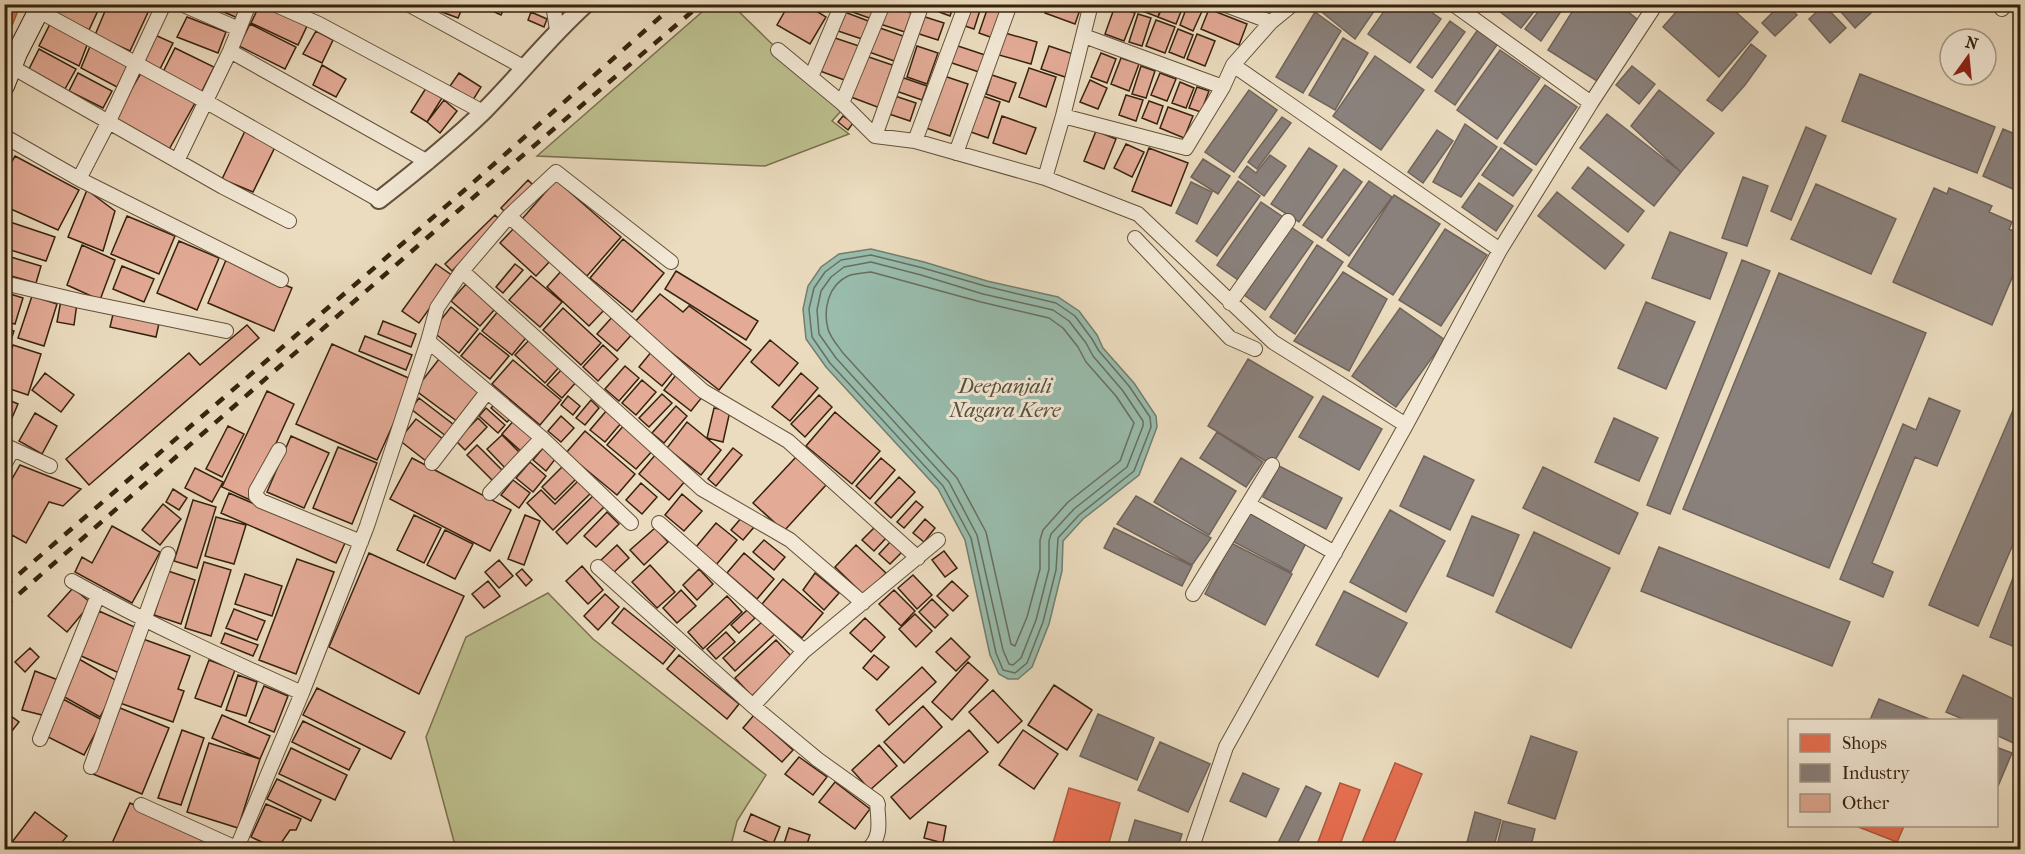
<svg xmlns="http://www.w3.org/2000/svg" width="2025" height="854" viewBox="0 0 2025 854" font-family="'IM FELL French Canon',serif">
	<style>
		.green { fill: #bdbf8e; stroke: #7a704e; stroke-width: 1.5 }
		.water { fill: #99bcad; stroke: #727e6d; stroke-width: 1.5 }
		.shops { fill: #e76f51; stroke: #b2583d; stroke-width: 1.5 }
		.industry { fill: #8a817c; stroke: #71645b; stroke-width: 1.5 }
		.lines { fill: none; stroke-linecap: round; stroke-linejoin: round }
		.shore { stroke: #686f5e; stroke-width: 1.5 }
		.building { fill: #e3aa96; stroke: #37220e; stroke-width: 1.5 }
		.minor-casing { stroke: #64503a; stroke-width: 16 }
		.tertiary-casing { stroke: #64503a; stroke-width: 20 }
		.secondary-casing { stroke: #37220e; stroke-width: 22 }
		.minor { stroke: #f2e8d5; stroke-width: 14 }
		.tertiary { stroke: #f2e8d5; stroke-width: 16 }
		.secondary { stroke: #f2e8d5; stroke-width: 20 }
		.rail { stroke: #37220e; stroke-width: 4.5; stroke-dasharray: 10 10; stroke-linecap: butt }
		.labels { text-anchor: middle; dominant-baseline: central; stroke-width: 6; stroke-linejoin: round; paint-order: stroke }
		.water-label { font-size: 21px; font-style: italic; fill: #54503e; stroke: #f2e8d5 }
	</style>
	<rect width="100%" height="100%" fill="#ebdcbf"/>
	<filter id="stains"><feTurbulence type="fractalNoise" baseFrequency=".00333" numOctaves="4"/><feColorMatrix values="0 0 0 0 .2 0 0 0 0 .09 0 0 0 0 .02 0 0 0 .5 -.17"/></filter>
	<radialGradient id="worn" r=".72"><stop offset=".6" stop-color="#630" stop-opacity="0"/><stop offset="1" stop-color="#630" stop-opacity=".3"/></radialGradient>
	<path class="green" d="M710,5H732L841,111L832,121L849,134L765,166L537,156Z
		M548,593L593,639L766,775L737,821L730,849H456L426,737L466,637Z"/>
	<path class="water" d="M871,249L924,262L987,281L1058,297L1079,311L1097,335L1103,348L1134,383L1156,416L1157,427L1139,475L1083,519L1063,541L1062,571L1049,624L1032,667L1018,679H1008L999,674L990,655L965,540L938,489L826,367L806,339L803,309L808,286L821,267L839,254Z"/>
	<path class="shops" d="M4,4L19,8L7,38L4,37Z
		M1395,763L1422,774L1391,850H1359Z
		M1340,783L1360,790L1338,850H1315Z
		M1069,788L1120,803L1107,850H1051Z
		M1856,826H1904L1897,842Z"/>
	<path class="industry" d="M1323,4H1379L1355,39L1318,9Z
		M1389,4H1420L1441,19L1410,63L1368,34Z
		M1490,4H1540L1521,28Z
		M1544,4H1566L1541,41L1525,29Z
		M1577,4H1618L1642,23L1597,81L1548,50Z
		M1683,4H1727L1758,32L1719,77L1663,27Z
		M1748,4H1763L1755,12Z
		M1781,4H1786L1797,15L1775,36L1762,23Z
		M1834,4H1865L1872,12L1855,28Z
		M1824,5L1846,28L1830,43L1809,19Z
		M1315,12L1341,31L1303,93L1276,77Z
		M1450,21L1465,32L1432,78L1417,67Z
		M1479,28L1499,42L1455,105L1435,91Z
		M1343,38L1368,53L1335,110L1309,95Z
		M1751,44L1766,56L1745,85L1722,111L1707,100Z
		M1500,50L1540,78L1497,139L1457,110Z
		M1375,56L1424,90L1381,150L1333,116Z
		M1632,66L1655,84L1639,104L1616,85Z
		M1860,74L1995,127L1977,173L1842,121Z
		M1545,85L1577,107L1536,165L1504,143Z
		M1249,90L1277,110L1234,172L1205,152Z
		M1659,90L1714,133L1681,172L1631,126Z
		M1607,114L1681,172L1654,206L1580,148Z
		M1282,117L1291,123L1257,169L1248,162Z
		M1465,124L1497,147L1461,197L1433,182Z
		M1806,127L1826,136L1791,220L1771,211Z
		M2003,129L2020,136V192L1983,176Z
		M1437,130L1453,141L1423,183L1408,172Z
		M1309,148L1337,166L1299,222L1271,204Z
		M1501,148L1532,170L1513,196L1482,175Z
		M1270,155L1286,166L1264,196L1239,177L1247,166L1256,173Z
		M1203,159L1230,176L1218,194L1191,177Z
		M1588,167L1644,211L1628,232L1572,188Z
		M1344,169L1362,182L1322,238L1303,225Z
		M1743,177L1768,186L1747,246L1722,238Z
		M1238,181L1260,196L1217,256L1196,241Z
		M1369,181L1392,197L1349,256L1327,240Z
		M1191,182L1212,192L1197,224L1176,213Z
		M1479,183L1513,206L1496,231L1462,207Z
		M1816,184L1896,219L1871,274L1791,239Z
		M1934,188L1947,194L1949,188L1992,206L1989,212L2012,222L2009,229L2020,234V259L1992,325L1893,282Z
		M1557,192L1624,245L1605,269L1538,216Z
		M1394,195L1440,224L1393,295L1348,266Z
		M1261,202L1286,219L1241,282L1217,265Z
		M1288,225L1313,242L1265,310L1240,292Z
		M1445,229L1487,255L1441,326L1399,300Z
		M1670,232L1727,253L1710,299L1652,278Z
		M1317,245L1343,262L1295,334L1270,317Z
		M1742,260L1770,271L1670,514L1647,505Z
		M1343,272L1387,299L1349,371L1294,341Z
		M1779,273L1926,333L1829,568L1683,509Z
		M1646,302L1695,322L1666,389L1618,368Z
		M1400,308L1445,340L1396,407L1352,376Z
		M1248,359L1313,397L1272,465L1208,426Z
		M2020,394V528L1978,626L1929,605Z
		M1323,396L1382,429L1359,470L1299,437Z
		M1929,398L1960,411L1937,466L1915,457L1872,563L1893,572L1883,597L1840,579L1903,424L1916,430Z
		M1614,418L1658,438L1639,481L1595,462Z
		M1217,432L1263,462L1246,487L1200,458Z
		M1424,456L1474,480L1450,530L1400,506Z
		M1181,458L1236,491L1209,535L1154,502Z
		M1279,466L1342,498L1326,529L1263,497Z
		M1543,467L1638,513L1619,554L1523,508Z
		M1136,496L1211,538L1192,565L1117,524Z
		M1390,510L1445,541L1406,612L1350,582Z
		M1250,513L1306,543L1291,572L1234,542Z
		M1472,516L1519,535L1493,596L1447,576Z
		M1114,528L1192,566L1182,586L1104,548Z
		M1534,532L1610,568L1571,648L1496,612Z
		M1231,543L1292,574L1265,625L1205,594Z
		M1659,547L1850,622L1832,666L1641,591Z
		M2020,560V649L1990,637Z
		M1344,591L1407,623L1378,677L1316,645Z
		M1963,675L2020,702V746L1996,735V720H1965L1946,712Z
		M1879,699L1932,720H1870Z
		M1098,714L1154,738L1137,780L1080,756Z
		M1531,736L1577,752L1555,819L1508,803Z
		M1160,742L1210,764L1188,812L1138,790Z
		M1996,747L2012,753L1996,791Z
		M1243,773L1279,789L1266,817L1230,801Z
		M1306,786L1321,793L1294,850H1282L1276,847Z
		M1475,812L1501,820L1493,850H1465Z
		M1135,820L1182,834L1177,850H1126Z
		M1503,821L1535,829L1530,850H1496Z"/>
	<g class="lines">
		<path class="shore" d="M871,255L923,268L985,286L1056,303L1075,316L1092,339L1099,351L1129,386L1150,417L1151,427L1134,471L1079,515L1058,538L1056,570L1043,622L1027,663L1015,673L1003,670L996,653L971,538L943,486L830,363L812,337L809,309L814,288L825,272L841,260Z
			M871,262L921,275L983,294L1053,310L1069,321L1086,343L1093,356L1123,391L1143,421V426L1127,467L1074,509L1051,534L1049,541V569L1036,620L1021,658L1013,665L1009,664L1003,650L977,535L949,482L836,358L819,334L817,310L821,291L831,277L844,267Z
			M871,272L981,302L1049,318L1063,328L1078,347L1086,362L1116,396L1134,423L1120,461L1068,502L1043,530L1040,540V569L1027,617L1015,646L1011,644L986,532L957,478L843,353C838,346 830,337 828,329C823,310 828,285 848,276C854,273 864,273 871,272Z"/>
	</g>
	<path class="building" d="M57,4H101L89,30L53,13Z
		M108,4H143L150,8L130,51L95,35Z
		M199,4H217L214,11Z
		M219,4H246L240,19L217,9Z
		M260,4L307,26L298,45L251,23Z
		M426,4H442L438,14L424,8Z
		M445,4H464L458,18L442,12Z
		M485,4H506L501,15L484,7Z
		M789,4H805L826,17L810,44L777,25Z
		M815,4H830L827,11Z
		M845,4H877L872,19L844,9Z
		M887,4L914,14L908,33L880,24Z
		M924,4H954L950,16L923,6Z
		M972,4H982L974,29L965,26Z
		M989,4H1004L993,38L979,33Z
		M1048,4H1082L1075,24L1045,13Z
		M1124,4H1139L1137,10Z
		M1142,4H1162L1158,17L1140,10Z
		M1164,4H1184L1176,24L1158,17Z
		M1188,4L1203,9L1193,31L1180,25Z
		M1115,6L1135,13L1124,41L1105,34Z
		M1209,9L1247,24L1239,45L1201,29Z
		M842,11L871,22L865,40L835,30Z
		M531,12L547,19L544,27L528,20Z
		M1138,14L1151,18L1142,46L1129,42Z
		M919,15L944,23L938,40L913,32Z
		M187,17L226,32L218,53L177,37Z
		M52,20L89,40L79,66L39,46Z
		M1156,20L1175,27L1165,53L1146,46Z
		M250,24L296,47L285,69L239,46Z
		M877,27L906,37L897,62L869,52Z
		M1178,29L1193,35L1184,58L1169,52Z
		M316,31L333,40L322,63L303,54Z
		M1005,33L1037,42L1031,64L999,55Z
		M1197,34L1215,41L1205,66L1187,59Z
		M155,35L173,43L160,69L143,62Z
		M832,37L859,46L847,81L820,71Z
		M91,44L130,62L117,87L81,68Z
		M955,45L985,55L979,72L949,62Z
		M917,46L938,53L927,84L907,77Z
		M1049,46L1073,54L1065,77L1041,69Z
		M175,48L214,67L201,93L162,74Z
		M39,49L76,69L65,89L29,69Z
		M1101,53L1116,59L1107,83L1091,77Z
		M866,56L895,66L880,108L851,97Z
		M1121,58L1139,64L1129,91L1111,84Z
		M322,65L346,79L336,97L313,85Z
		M1141,66L1155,71L1146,98L1132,94Z
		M1029,68L1056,77L1046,107L1019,97Z
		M78,73L112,91L103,108L69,91Z
		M141,73L195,103L167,153L113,120Z
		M459,73L481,87L473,100L450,86Z
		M1160,73L1176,79L1167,101L1151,95Z
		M941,75L968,84L950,136L923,127Z
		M992,75L1016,83L1009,102L986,94Z
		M901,77L927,86L922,100L896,91Z
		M1090,80L1107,88L1098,109L1080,102Z
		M1180,82L1194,88L1186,108L1172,103Z
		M1197,87L1209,91L1201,112L1189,108Z
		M426,88L442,98L427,122L411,112Z
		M892,95L916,103L910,121L886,113Z
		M980,95L1000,102L988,138L968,131Z
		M1126,95L1143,100L1136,121L1119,115Z
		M444,100L457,111L440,133L427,122Z
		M1149,101L1163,106L1157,124L1142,118Z
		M1168,107L1193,116L1184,138L1160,128Z
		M843,116L853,123L848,130L838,122Z
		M1002,116L1036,128L1026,154L993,143Z
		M246,129L276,145L253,192L222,179Z
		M1096,131L1116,139L1104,169L1084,161Z
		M1126,144L1144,152L1132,177L1114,168Z
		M1149,148L1188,163L1171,206L1132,191Z
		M15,156L79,190L58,230L4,206V176Z
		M528,180L534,186L507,214L501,208Z
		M556,180L621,237L587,276L522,219Z
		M87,190L115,211L103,251L68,237Z
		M495,215L501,221L452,271L445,264Z
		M127,216L175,236L159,274L111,254Z
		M4,220L55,237L46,261L4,248Z
		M516,226L552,259L536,276L500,243Z
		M623,239L664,273L632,312L590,278Z
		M179,241L219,258L197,310L157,293Z
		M82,245L115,260L100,300L67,285Z
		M4,255L41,266L36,283L4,274Z
		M226,260L292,288L274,331L208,303Z
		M436,264L453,276L419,323L402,311Z
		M515,264L523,270L503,293L496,287Z
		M122,266L154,279L144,302L113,289Z
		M563,269L606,308L589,326L547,287Z
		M676,271L758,321L746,340L665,289Z
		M531,276L562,302L540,327L509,300Z
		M466,284L495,309L480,326L451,301Z
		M4,292L23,298L15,324L4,321Z
		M660,294L683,312L689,306L751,350L719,390L634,323Z
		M32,296L57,304L44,346L18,338Z
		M61,300L77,303L74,325L57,322Z
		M451,307L478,329L459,353L432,331Z
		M563,308L601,343L581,365L543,330Z
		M114,310L160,319L156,337L110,327Z
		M499,310L529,334L512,355L482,331Z
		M614,315L634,332L617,351L597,334Z
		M383,321L416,334L411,347L378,334Z
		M247,325L259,338L89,485L66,459L189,353L200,365Z
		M4,328L14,331L4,360Z
		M480,333L509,356L490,379L461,356Z
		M365,336L412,355L406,370L359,351Z
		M531,338L561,365L545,383L515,355Z
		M770,340L798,363L779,386L751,362Z
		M332,344L413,380L377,460L296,424Z
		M13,345L41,354L28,395L4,387V370Z
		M603,345L618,359L598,381L583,367Z
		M652,351L675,370L662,386L639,367Z
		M439,359L481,391L458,422L415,390Z
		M513,360L561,400L540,425L492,384Z
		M625,366L639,378L619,401L605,389Z
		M564,367L578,380L562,398L547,385Z
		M45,373L74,395L61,412L32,390Z
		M801,373L818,388L790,421L772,407Z
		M676,375L703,396L691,411L664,390Z
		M642,380L656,392L636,415L622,403Z
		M267,391L294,404L250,500L222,487Z
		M662,394L672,403L649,427L639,418Z
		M819,395L832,407L805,437L791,424Z
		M568,396L580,406L573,415L561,405Z
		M4,398L18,404L8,427L4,425Z
		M419,398L454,425L446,436L411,409Z
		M591,400L599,408L585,425L576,418Z
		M497,402L513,416L507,422L491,408Z
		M676,406L687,416L664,443L652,433Z
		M486,408L505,425L498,433L479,416Z
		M714,408L730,411L723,442L707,438Z
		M607,410L622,422L605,442L590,430Z
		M835,412L880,451L852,484L806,446Z
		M35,413L57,426L42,454L19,441Z
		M561,416L574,428L561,442L548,431Z
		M478,418L487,427L465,450L456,441Z
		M516,418L537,437L523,453L502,434Z
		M416,419L443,439L426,461L399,440Z
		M687,422L721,450L701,475L667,448Z
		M625,424L654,449L636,469L607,445Z
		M228,426L244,434L222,477L206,469Z
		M585,431L635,474L617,495L566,453Z
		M502,435L521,454L506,469L487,449Z
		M291,436L329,453L304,508L267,492Z
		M477,445L503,471L493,481L467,455Z
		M338,447L377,463L352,524L313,508Z
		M543,448L556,458L546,471L533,460Z
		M733,448L742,455L716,486L708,479Z
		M656,454L686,480L669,500L639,474Z
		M796,457L826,485L784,531L753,503Z
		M412,458L511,510L490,551L390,499Z
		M881,458L895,470L870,499L856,486Z
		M530,462L546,476L533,492L516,478Z
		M565,464L578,477L555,500L542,487Z
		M20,465L81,489L63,506L49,502L26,543L12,535L4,548V493Z
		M195,468L223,482L212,502L185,488Z
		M899,477L915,492L891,518L875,503Z
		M581,478L594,490L553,530L527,503L541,490L555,504Z
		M513,480L530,493L519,508L501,495Z
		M641,483L657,497L642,514L626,500Z
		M173,489L187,498L179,510L166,502Z
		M229,493L345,543L336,563L221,513Z
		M595,494L606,505L567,544L556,532Z
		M682,494L702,511L684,531L665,515Z
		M193,500L216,507L197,568L174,561Z
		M916,501L923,507L904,528L897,522Z
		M163,504L181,519L160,545L142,530Z
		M607,512L619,524L596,547L584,536Z
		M414,515L441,528L424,563L397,550Z
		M525,515L540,521L524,565L508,559Z
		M216,517L246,525L234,564L205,556Z
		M742,517L754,527L743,540L731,530Z
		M925,519L935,528L924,542L913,533Z
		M716,523L737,540L716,565L696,547Z
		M112,526L160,552L132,603L75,572L82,557L92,563Z
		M875,527L887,537L874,551L862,540Z
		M655,528L668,542L644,565L630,550Z
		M445,530L473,544L455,579L427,565Z
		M764,540L785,557L774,570L753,552Z
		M891,541L902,552L890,564L879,554Z
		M617,545L629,558L612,574L600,561Z
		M856,545L886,573L864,595L835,567Z
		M944,551L957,568L945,577L932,560Z
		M369,553L464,596L419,694L329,647Z
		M744,553L774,579L757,599L727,573Z
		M297,559L334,572L296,674L259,660Z
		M499,560L513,576L499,588L485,572Z
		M204,562L231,570L211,636L185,628Z
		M650,565L675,592L657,608L632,582Z
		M582,566L603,590L588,604L566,581Z
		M522,569L532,580L526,586L516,574Z
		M699,569L713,584L697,600L683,585Z
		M168,571L195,580L181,624L154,615Z
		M815,573L839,593L824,610L803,590Z
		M245,574L282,586L272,616L235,604Z
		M913,575L932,595L917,609L898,588Z
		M783,579L823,613L802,638L762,604Z
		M488,581L500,596L484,608L472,594Z
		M952,581L968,596L953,611L937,596Z
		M73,588L91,603L67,632L48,616Z
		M681,590L696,606L677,623L663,608Z
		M894,590L915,611L901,626L879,604Z
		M605,594L619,607L598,630L584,616Z
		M727,596L742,612L703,649L688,632Z
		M932,599L948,615L935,628L919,612Z
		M624,608L675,649L663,664L612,623Z
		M234,609L265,621L257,640L226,628Z
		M747,610L755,618L739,633L731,625Z
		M99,611L139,629L119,673L79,655Z
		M915,614L932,631L916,647L899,629Z
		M865,618L885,637L871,652L850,633Z
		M763,621L775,634L735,671L723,658Z
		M726,632L735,642L716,659L707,649Z
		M225,633L258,645L253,656L221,643Z
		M951,638L970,657L956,671L936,652Z
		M143,639L190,656L178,689L184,691L173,722L120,703Z
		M776,640L793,658L752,696L735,678Z
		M30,648L39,657L25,672L15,662Z
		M679,655L739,704L727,719L667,669Z
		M874,655L889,667L877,680L863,668Z
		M79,659L119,682L100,717L59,694Z
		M209,660L235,670L221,707L195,698Z
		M968,662L988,680L952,720L932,702Z
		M922,667L936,682L889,725L876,710Z
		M35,671L58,680L46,716L22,710Z
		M238,675L257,682L246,716L226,710Z
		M1054,685L1092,710L1067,750L1028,725Z
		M264,686L288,696L274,732L249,722Z
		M317,688L405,732L391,759L303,715Z
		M993,690L1022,721L998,743L969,712Z
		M63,699L102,720L84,755L44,735Z
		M923,706L942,727L904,763L884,742Z
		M120,708L169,728L142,794L93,774Z
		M4,711L19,722L4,741Z
		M222,715L270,736L260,759L212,738Z
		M754,715L793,750L782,762L743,728Z
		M303,721L360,749L349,770L292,742Z
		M182,730L204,738L181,805L158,798Z
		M969,730L988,752L910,819L891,797Z
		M1023,730L1058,754L1034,789L999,765Z
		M209,743L260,759L238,828L187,812Z
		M879,745L897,766L870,790L852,770Z
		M291,748L347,775L335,800L279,774Z
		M799,757L827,777L813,795L785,774Z
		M277,779L321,800L311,821L267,799Z
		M835,782L870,809L855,829L819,802Z
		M130,803L225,846L223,850H109Z
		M266,804L301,819L296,830H290L277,849L251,837Z
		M35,812L67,836L56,850H6Z
		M751,814L780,827L773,844L744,831Z
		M928,822L946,826L943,843L924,838Z
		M789,828L810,835L805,850H782Z
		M70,842L80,850H65Z"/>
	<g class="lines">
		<defs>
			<path id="minor" d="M181,4L239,29L249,4
				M274,4L319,24L483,112
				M408,4L525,68
				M553,4L557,30
				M1223,4L1271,22
				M1453,4L1591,103
				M2002,9L2006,4
				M39,11L205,101L379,200
				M1084,36L1223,87
				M778,50L842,103L875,136L915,141L1045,178L1138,214L1273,342L1406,425
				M230,51L428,162
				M1233,65L1500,250
				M12,67L223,187L289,221
				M811,77L842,4
				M842,103L883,4
				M1063,116L1186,148L1223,87L1233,65L1271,22L1293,4
				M4,136L79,179L281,280
				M875,136L922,4
				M915,141L966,4
				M956,153L1010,4
				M177,161L230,51L239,29
				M1045,178L1063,116L1091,4
				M79,179L108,123L162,8
				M509,216L703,391L788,441L918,558
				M1135,238L1230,338L1255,349
				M462,271L702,489L790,540L863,603
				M4,283L80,301L226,331
				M1230,303L1288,221
				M428,341L542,438L631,523
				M4,445L50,466
				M279,450L256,491V496L261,501L361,542
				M432,463L487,392
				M4,465L13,449
				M490,493L542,438
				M1248,504L1335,553
				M659,523L804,651
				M598,567L753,706L817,759L877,802L878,805
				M72,581C147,623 224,658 302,693
				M1193,594L1272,465
				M753,706L804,651L938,540
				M40,739L98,595
				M91,767L168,554
				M141,805L236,848
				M236,850L302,693L367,526L428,341L437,308L462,271L509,216L556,172L671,262
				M867,850C883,837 878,820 877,802
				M1191,850L1226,747L1406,425L1500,250L1591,103L1656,4"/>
			<path id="tertiary" d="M379,200C415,172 451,143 484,111C519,76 549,37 586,4"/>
			<path id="secondary" d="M4,86L17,53L42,4"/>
		</defs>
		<use href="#minor" class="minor-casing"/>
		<use href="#tertiary" class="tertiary-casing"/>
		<use href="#secondary" class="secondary-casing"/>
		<use href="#minor" class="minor"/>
		<use href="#tertiary" class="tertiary"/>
		<use href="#secondary" class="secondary"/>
		<path class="rail" d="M4,587L467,188L675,4
			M4,607L475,196L701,4"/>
	</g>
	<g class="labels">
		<g class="water-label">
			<text x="1005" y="386">Deepanjali<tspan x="1005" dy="24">Nagara Kere</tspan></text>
		</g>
	</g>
	<rect width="2025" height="854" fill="none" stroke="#ebdcbf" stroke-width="24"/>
	<rect x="6" y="6" width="2013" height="842" fill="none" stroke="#37220e" stroke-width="3"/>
	<rect x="12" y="12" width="2001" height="830" fill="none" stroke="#37220e" stroke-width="1.5"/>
	<rect x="1788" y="719" width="210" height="108" fill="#f2e8d5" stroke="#a79985" stroke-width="1.5"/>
	<rect x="1800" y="734" width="30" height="18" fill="#e76f51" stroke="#a79985" stroke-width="1.5"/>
	<text x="1842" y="749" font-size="18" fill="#37220e">Shops</text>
	<rect x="1800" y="764" width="30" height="18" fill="#8a817c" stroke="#a79985" stroke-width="1.5"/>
	<text x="1842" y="779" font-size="18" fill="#37220e">Industry</text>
	<rect x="1800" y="794" width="30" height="18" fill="#e3aa96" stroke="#a79985" stroke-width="1.5"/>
	<text x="1842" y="809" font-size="18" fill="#37220e">Other</text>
	<g transform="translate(1968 57) rotate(15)"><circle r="28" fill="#f2e8d5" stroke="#a79985" stroke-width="1.5"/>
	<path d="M0-4.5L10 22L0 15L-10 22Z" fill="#8f2418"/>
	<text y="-9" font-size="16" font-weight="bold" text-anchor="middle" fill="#37220e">N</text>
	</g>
	<rect width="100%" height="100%" filter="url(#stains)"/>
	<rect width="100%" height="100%" fill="url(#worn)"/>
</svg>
